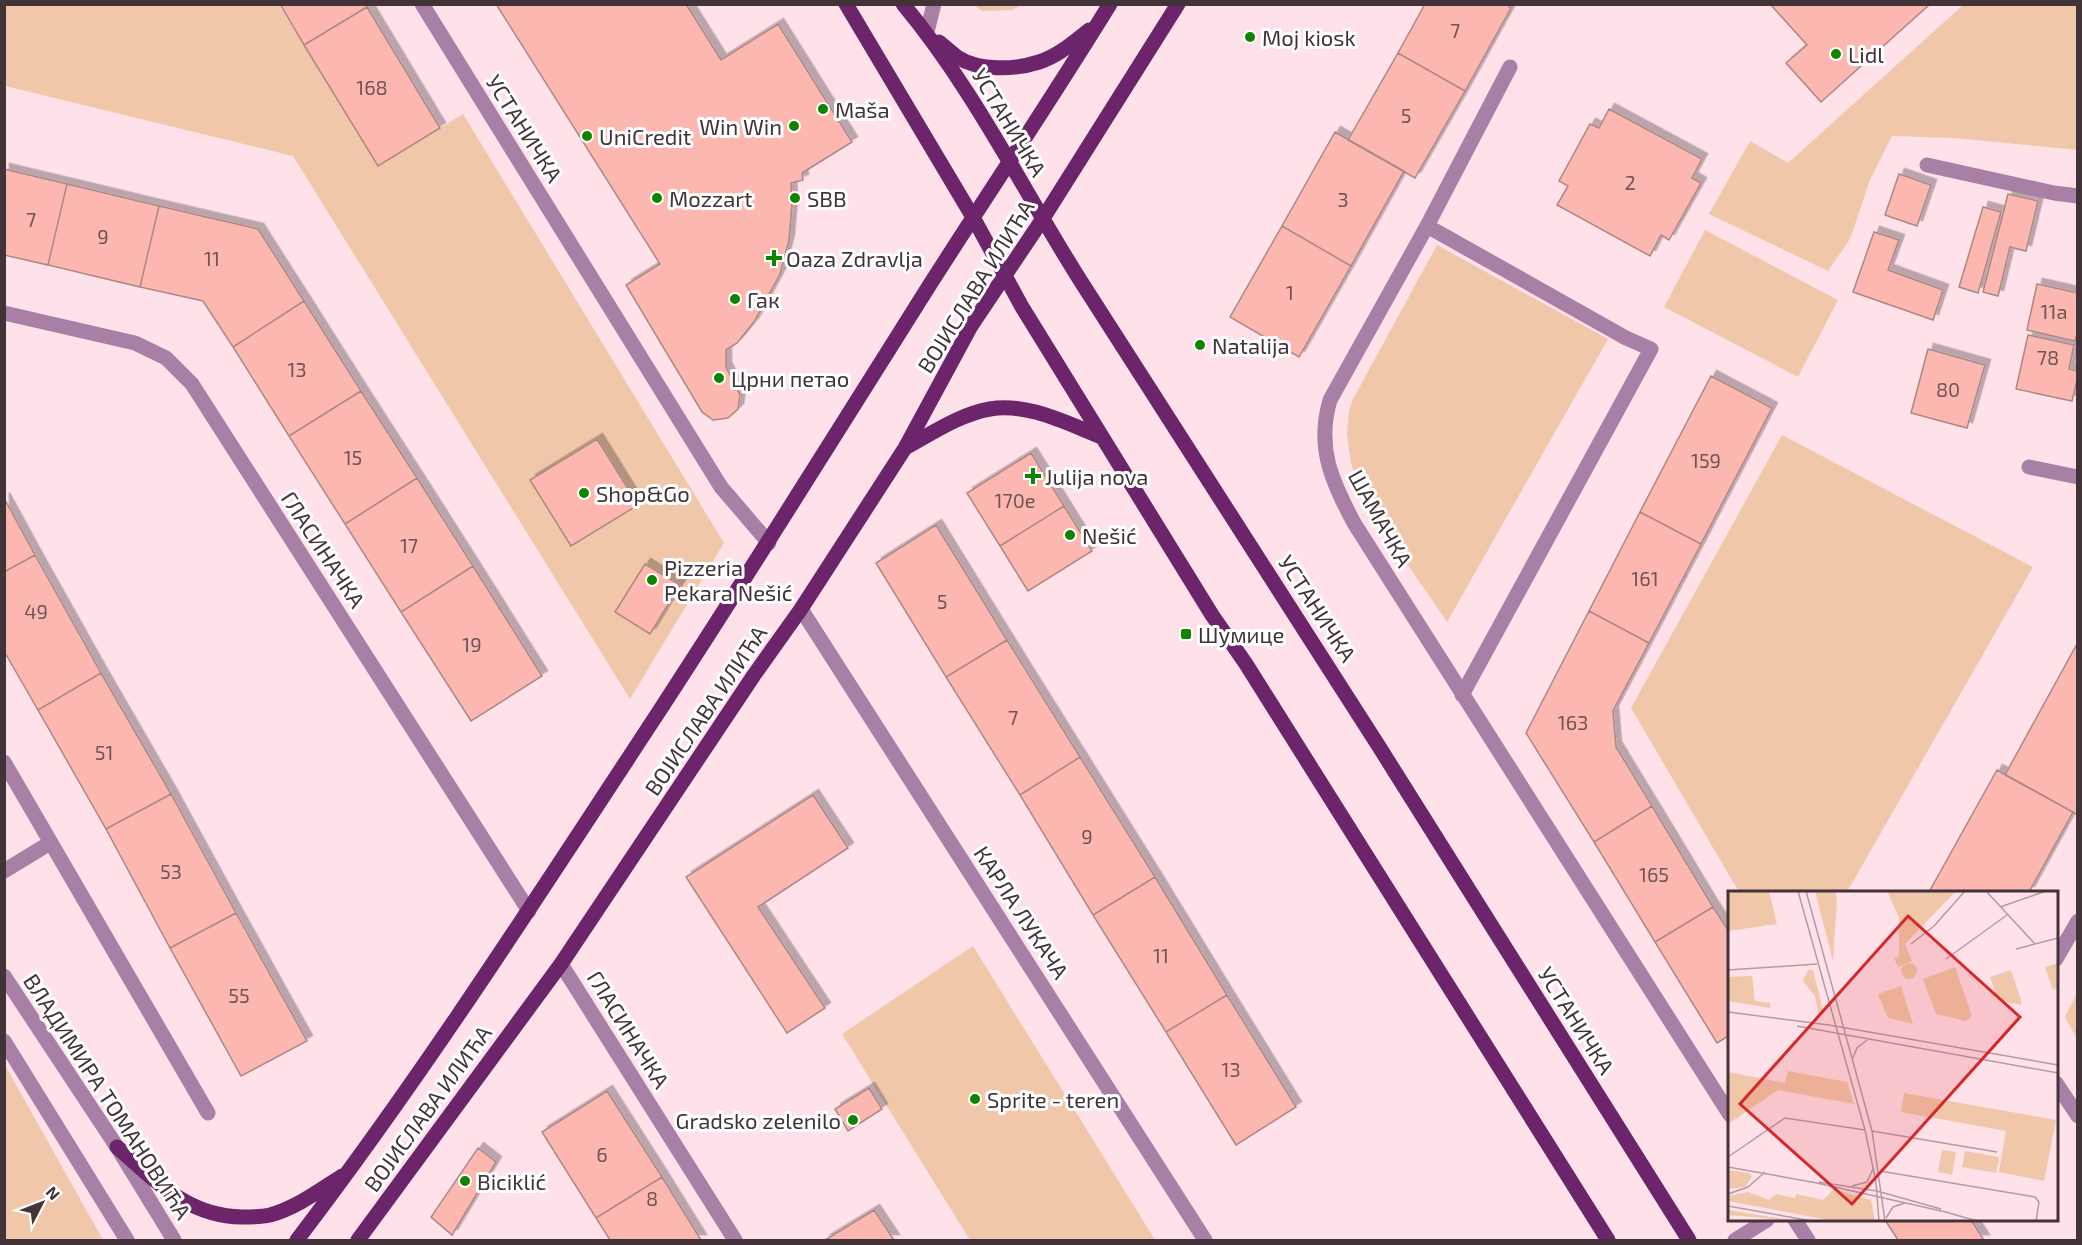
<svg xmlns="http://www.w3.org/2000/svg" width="2082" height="1245" viewBox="0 0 2082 1245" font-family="'Exo 2',sans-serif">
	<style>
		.green { fill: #f1c7aa }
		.building { fill: #fcb7b0; stroke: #ac8884; stroke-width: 1.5; filter: url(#shadow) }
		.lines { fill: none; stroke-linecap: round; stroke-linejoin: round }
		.minor { stroke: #a880a6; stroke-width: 15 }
		.major { stroke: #6c246b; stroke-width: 15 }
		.poi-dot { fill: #0d8500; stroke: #fff; stroke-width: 2 }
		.labels { text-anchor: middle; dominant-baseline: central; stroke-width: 6; stroke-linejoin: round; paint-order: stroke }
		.number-label { font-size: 20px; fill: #705456 }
		.poi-label { font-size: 22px; fill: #423338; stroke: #fff; text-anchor: start }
		.street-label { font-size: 22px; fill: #423338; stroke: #fff }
		.inset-road { fill: none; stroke: #b39ba3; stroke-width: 1.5 }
		.view { fill: #d62828; fill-opacity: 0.15; stroke: #d62828; stroke-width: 3 }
		.inset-edge { fill: none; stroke: #423338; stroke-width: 3 }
	</style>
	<defs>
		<filter id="shadow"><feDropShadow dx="5.5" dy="-5.5" stdDeviation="0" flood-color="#0004"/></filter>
	</defs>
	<rect width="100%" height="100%" fill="#ffe1ea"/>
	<path class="green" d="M5,5H279L378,166L463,114L724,543L630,699L293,156L5,86Z
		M974,5V4L1022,5L1012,10L982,11Z
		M1963,5H2077V150L1955,138L1892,136L1870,180L1850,239L1828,271L1709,214L1750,141L1788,163Z
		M1705,230L1838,300L1798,377L1664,307Z
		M1437,245L1608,339L1447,622L1362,498L1351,463L1347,434L1349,411L1353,399Z
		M1782,435L2033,567L1847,892H1739L1631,708Z
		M973,946L1139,1214L1155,1240H970L842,1034Z
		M2077,993H2078L2077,1039L2065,1017Z
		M5,1065L103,1240H5Z"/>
	<path class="building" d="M280,4H365L367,7L304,45Z
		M496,4H686L721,60L778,24L852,142L802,173L803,180L791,183L792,204L789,240L780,274L754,322L737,343L726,350V367L740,395L738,409L728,418L713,420L702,412L626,285L660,264Z
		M1425,4H1506L1511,8L1465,91L1398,53Z
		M1770,4H1930L1821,102L1786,63L1807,45Z
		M367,7L440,128L378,166L304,45Z
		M1398,53L1465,91L1415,178L1348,140Z
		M1609,109L1702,159L1692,178L1701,183L1669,240L1661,235L1650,256L1557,205L1568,186L1559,181L1590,124L1599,128Z
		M1335,132L1404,171L1351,266L1282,226Z
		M4,169L67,184L48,265L4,255Z
		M1899,174L1931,185L1917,226L1885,215Z
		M67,184L159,206L140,287L48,265Z
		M2008,194L2038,201L2026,251L2010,247L1998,296L1983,292Z
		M159,206L258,229L304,301L233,347L203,301L140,287Z
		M1983,207L2001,212L1978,293L1959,287Z
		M1282,226L1351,266L1299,357L1230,317Z
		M1874,232L1899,240L1888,270L1943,290L1933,320L1853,292Z
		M2037,284L2078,293V330L2075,341L2027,330Z
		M304,301L361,391L289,436L233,347Z
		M2028,335L2074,345L2069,369L2078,371V376L2072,401L2016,389Z
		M1928,349L1985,365L1967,428L1911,413Z
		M1711,376L1772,408L1701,544L1640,512Z
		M361,391L417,478L345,524L289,436Z
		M597,439L638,505L571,546L530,480Z
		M1031,453L1064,506L1000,546L967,493Z
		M417,478L473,566L401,612L345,524Z
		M4,498L35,555L4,572Z
		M1064,506L1092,551L1028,591L1000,546Z
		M1640,512L1701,544L1649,643L1589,611Z
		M936,525L1007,640L946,677L876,563Z
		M35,555L101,673L38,710L4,651V572Z
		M645,564L680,585L650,634L615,612Z
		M473,566L542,676L471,721L401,612Z
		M1589,611L1649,643L1613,711L1616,747L1652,806L1594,842L1526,733Z
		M1007,640L1080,757L1020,795L946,677Z
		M2078,642V815L2005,775Z
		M101,673L171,794L106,829L38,710Z
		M1080,757L1155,877L1093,915L1020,795Z
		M1997,770L2073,812L2029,892H1929Z
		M171,794L236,913L170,948L106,829Z
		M813,795L848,848L758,907L825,1008L787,1033L686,877Z
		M1652,806L1713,907L1655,942L1594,842Z
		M1155,877L1227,995L1166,1032L1093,915Z
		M1713,907L1730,933V1035L1717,1043L1655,942Z
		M236,913L307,1041L241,1076L170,948Z
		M1227,995L1296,1107L1236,1145L1166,1032Z
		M869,1088L882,1109L848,1131L835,1109Z
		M607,1091L662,1177L596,1218L542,1132Z
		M478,1148L496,1162L452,1235L431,1217Z
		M662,1177L701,1240H610L596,1218Z
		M874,1210L894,1240H825Z
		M1885,1220H1971L1984,1240H1898Z"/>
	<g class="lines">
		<path class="minor" d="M422,4L721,487L769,543
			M927,32L934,4
			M1510,67L1427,226L1330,400C1316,448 1332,481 1354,523L1730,1115
			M1927,165L2054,193L2078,196
			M1427,226L1626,338L1651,349L1462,695
			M4,313L135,343L166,358L192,384L529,911
			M2029,467L2078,477
			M801,609L1205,1240
			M4,762L208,1113
			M4,871L50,843
			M2056,959L2078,921
			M561,964L735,1240
			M4,976L117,1147L174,1240
			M4,1041L127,1240
			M2056,1083L2078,1116
			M1795,1220L1808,1240
			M1735,1240L1767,1220"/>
		<path class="major" d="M846,4L974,219L1022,307L1212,615L1246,664L1608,1240
			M903,4C973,88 1022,188 1080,280L1378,745L1689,1240
			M939,42C945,47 951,52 957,57C979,71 1014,70 1039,62C1058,56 1074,42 1089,30
			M905,448C931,434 960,414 990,409C1027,402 1068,424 1102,437
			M117,1147C156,1181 187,1216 242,1217C251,1217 261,1217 270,1215C296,1208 320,1190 342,1176
			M297,1240C426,1071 541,891 658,713C750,572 839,429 929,286C989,192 1051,100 1110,4
			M358,1240L561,964L754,675L801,609L905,448L971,326L1042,220L1178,4"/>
	</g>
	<g class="poi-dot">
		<circle cx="1250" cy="37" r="6"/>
		<circle cx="1836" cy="54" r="6"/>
		<circle cx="823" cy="109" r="6"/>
		<circle cx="794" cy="126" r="6"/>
		<circle cx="587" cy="136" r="6"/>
		<circle cx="657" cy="198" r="6"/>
		<circle cx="795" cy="198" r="6"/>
		<path d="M771 249h6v6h6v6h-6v6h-6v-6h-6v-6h6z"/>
		<circle cx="735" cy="299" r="6"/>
		<circle cx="1200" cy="345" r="6"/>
		<circle cx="719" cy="378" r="6"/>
		<path d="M1030 467h6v6h6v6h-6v6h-6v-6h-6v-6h6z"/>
		<circle cx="584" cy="493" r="6"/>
		<circle cx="1070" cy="535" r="6"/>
		<circle cx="652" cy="580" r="6"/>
		<rect x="1180" y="628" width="12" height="12" rx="3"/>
		<circle cx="975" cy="1099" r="6"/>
		<circle cx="853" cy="1120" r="6"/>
		<circle cx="465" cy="1181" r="6"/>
	</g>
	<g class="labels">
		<g class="number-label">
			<text x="1455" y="30">7</text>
			<text x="372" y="87">168</text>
			<text x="1406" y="115">5</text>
			<text x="1630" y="182">2</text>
			<text x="1343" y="199">3</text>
			<text x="31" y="219">7</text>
			<text x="103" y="236">9</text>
			<text x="212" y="258">11</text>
			<text x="1290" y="292">1</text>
			<text x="2054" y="311">11a</text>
			<text x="2048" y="357">78</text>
			<text x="297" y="369">13</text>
			<text x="1948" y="389">80</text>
			<text x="353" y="457">15</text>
			<text x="1706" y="460">159</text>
			<text x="1015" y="500">170e</text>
			<text x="409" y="545">17</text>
			<text x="1645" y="578">161</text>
			<text x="942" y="601">5</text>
			<text x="36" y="611">49</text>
			<text x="472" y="644">19</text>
			<text x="1013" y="717">7</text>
			<text x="1573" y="722">163</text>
			<text x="104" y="752">51</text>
			<text x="1087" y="836">9</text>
			<text x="171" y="871">53</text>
			<text x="1654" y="874">165</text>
			<text x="1161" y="955">11</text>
			<text x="239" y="995">55</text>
			<text x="1231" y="1069">13</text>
			<text x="602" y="1154">6</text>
			<text x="652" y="1198">8</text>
		</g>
		<g class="poi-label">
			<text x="1262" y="37">Moj kiosk</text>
			<text x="1848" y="54">Lidl</text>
			<text x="835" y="109">Maša</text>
			<text x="782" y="126" text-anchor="end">Win Win</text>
			<text x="599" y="136">UniCredit</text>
			<text x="669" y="198">Mozzart</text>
			<text x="807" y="198">SBB</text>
			<text x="786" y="258">Oaza Zdravlja</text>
			<text x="747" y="299">Гак</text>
			<text x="1212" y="345">Natalija</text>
			<text x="731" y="378">Црни петао</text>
			<text x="1045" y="476">Julija nova</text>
			<text x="596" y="493">Shop&amp;Go</text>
			<text x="1082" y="535">Nešić</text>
			<text x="664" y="567">Pizzeria<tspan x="664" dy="25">Pekara Nešić</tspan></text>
			<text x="1198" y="634">Шумице</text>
			<text x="987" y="1099">Sprite - teren</text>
			<text x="841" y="1120" text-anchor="end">Gradsko zelenilo</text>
			<text x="477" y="1181">Biciklić</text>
		</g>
		<g class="street-label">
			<text transform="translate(1010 122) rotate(59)">УСТАНИЧКА</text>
			<text transform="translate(525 128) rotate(58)">УСТАНИЧКА</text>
			<text transform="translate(975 286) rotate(-58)">ВОЈИСЛАВА ИЛИЋА</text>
			<text transform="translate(1381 518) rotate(61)">ШАМАЧКА</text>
			<text transform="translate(324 549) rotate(57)">ГЛАСИНАЧКА</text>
			<text transform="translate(1318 608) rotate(57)">УСТАНИЧКА</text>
			<text transform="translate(705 710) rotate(-56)">ВОЈИСЛАВА ИЛИЋА</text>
			<text transform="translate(1022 912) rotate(57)">КАРЛА ЛУКАЧА</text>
			<text transform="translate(1577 1020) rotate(58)">УСТАНИЧКА</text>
			<text transform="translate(629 1029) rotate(58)">ГЛАСИНАЧКА</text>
			<text transform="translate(108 1096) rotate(57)">ВЛАДИМИРА ТОМАНОВИЋА</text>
			<text transform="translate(427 1108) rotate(-54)">ВОЈИСЛАВА ИЛИЋА</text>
		</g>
	</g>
	<g transform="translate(1728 891)">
		<rect width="330" height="330" fill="#ffe1ea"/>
		<path d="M0,0H41L49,33L0,40ZM87,0H107L109,9L105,70ZM159,0H228L177,53L184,70L170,76L166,67L171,65V27ZM330,72V97L325,99L317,76ZM173 80a8 8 0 1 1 16 0a8 8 0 1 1-16 0ZM227,76L244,125L238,130L208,123L195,88ZM80,79H85L95,119L91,125L87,105L75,90ZM283,79L293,109V114L270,109L262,86ZM24,85L27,110L42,112V117L0,110V86ZM173,95L185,133L160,127L150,103ZM60,180L119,191L126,213L50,199L0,233V181L57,192ZM176,202L328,229L316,290L271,281L278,240L173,221ZM214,259L228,261L224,284L210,281ZM237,260L271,266L268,282L234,276ZM0,279L21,282L24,285L17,296L0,298ZM106,298L143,309L147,330H106L0,310V305L20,301L41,309L48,303L67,307L68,303L95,309ZM0,319L68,330L0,324Z" fill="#f1c7aa"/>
		<path class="inset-road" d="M70,0L137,239L148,291L151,330M78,0L144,240L157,330M258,0L307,53M272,16L318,0M183,53L206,35L237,0M288,58L330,47M218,68L279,24M0,79L89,73M0,121L101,134L330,174M69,135L330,182M125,167L129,157L139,149M144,240L269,261M0,266L57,227L137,239M0,276L89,292L222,322M152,280L307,306L311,311L308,330M91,291L149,300L213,318M124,295L139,291L145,278M0,303L20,296L37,281M0,315L84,330M221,322L249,330M158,327L165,316L177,312"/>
		<path class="view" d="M180,25L292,126L124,313L12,213Z"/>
		<rect width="330" height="330" class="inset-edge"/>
	</g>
	<rect width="2082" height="1245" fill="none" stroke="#423338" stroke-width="12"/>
	<g transform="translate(42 1203) rotate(48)" stroke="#ffffff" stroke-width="4.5" paint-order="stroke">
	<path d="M0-4.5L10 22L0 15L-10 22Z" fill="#423338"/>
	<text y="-9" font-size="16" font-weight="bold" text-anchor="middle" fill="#423338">N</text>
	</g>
</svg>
